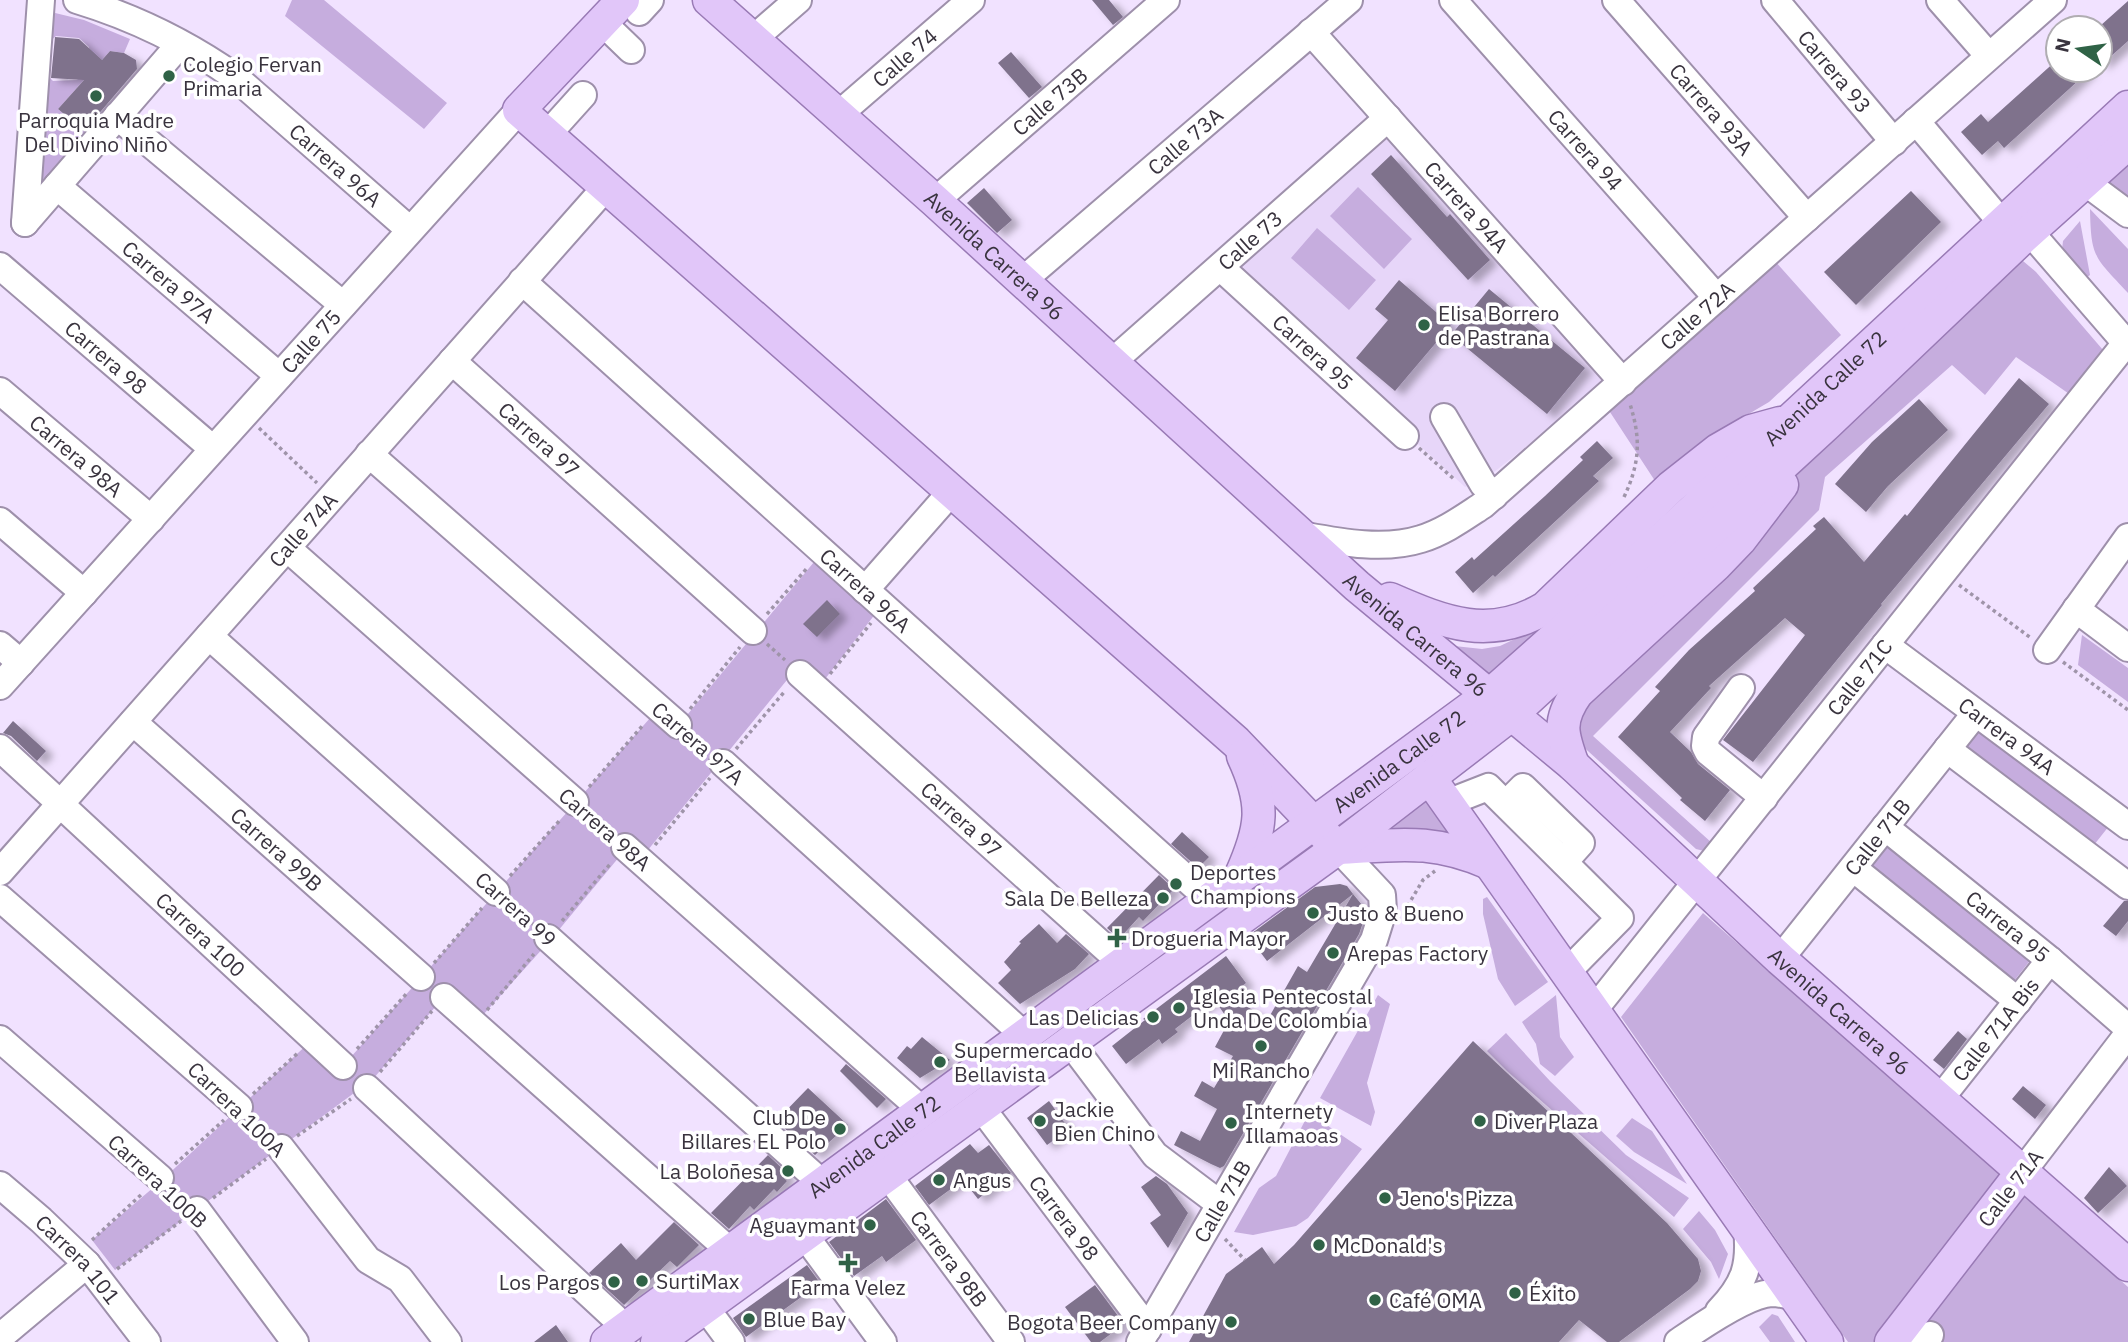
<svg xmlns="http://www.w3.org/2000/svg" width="2128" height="1342" viewBox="0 0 2128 1342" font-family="'IBM Plex Sans',sans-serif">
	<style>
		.built { fill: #e7d6f9 }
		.green { fill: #c6adde; fill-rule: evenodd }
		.building { fill: #7f728c; filter: url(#shadow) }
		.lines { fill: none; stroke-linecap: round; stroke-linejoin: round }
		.minor-casing { stroke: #9e90ab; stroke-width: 30 }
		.major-casing { stroke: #997ab5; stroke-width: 35 }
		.path { stroke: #9f94a9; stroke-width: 3.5; stroke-dasharray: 3.5 3.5; stroke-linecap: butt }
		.minor { stroke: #fff; stroke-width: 26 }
		.major { stroke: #e1c6f9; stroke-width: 32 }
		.poi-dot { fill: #2f6246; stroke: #fff; stroke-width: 2.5 }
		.labels { text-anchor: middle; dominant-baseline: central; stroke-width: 7; stroke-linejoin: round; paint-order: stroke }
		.street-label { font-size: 21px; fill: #39333e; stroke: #fff }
		.poi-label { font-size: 21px; fill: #39333e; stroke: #fff; text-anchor: start }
	</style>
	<defs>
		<filter id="shadow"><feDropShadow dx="8" dy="4.5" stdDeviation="3.5" flood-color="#0004"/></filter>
	</defs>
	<rect width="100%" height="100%" fill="#f1e2ff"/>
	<path class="built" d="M1388,127L1610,380L1484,480L1465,487L1227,270Z"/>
	<path class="green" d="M292,0H324L447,103L424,129L285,16Z
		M51,12L84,20L130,39L124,53L110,51L58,109L88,135L42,189L33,183L42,17ZM56,36L79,38L89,47V67L77,80L53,81L42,70L44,47Z
		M2128,163V197L2123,201L2106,182Z
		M1358,187L1412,239L1384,269L1330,216Z
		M2090,209L2128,249V293C2095,257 2091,259 2090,209Z
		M2080,221L2090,275L2086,278L2062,250L2063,241Z
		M1317,228L1376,280L1349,310L1291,258Z
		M1773,259L1841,335L1769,402L1718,432L1657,484L1608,409Z
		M2023,261L2036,272L2103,350V358L2075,398L2016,357L1985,395L1952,365L1825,477L1819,510L1593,736L1712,843L1704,851L1696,849L1578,742L1579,711L1755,539L1813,451L2010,266Z
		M1714,472L1491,677L1445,645L1482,649L1500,646L1538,628L1664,508Z
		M819,556L879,609L822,683L800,664L643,856L629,845L553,937L474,1025L443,998L373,1079L115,1270L92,1240L161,1181L313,1039L343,1066L658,709L678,726Z
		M2082,635L2128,668V702L2078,665Z
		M1976,723L2109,826L2090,850L1958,748Z
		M1425,790L1456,840L1361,842Z
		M1888,840L2032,958L2010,986L1866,868Z
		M1487,897L1548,982L1515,1006L1498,979L1483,914V899Z
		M1703,913L2128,1287V1342H1848L1621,1017Z
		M1378,995L1390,1004L1367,1083L1375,1112L1371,1126L1320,1098Z
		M1556,995L1560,1037L1574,1057L1555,1076L1540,1064L1536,1044L1522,1022Z
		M1506,1033L1550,1081L1626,1155L1689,1198L1674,1217L1507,1071L1487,1051Z
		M1309,1113L1362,1149L1308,1218L1296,1226L1253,1235L1234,1232L1259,1188L1276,1176Z
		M1632,1118L1652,1131L1687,1184L1634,1152L1616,1136Z
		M1699,1211L1715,1230L1728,1254L1719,1279L1711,1262L1683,1229Z
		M1772,1314L1778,1316L1795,1342H1770L1759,1327Z"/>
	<path class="building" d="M1092,0H1109L1123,17L1113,25Z
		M2128,1V41L2100,66V26Z
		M55,37L79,39L102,60L110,51L124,53L136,60L137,69L84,131L58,109L84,80L51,78Z
		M1011,52L1042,87L1029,98L998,63Z
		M2058,59V70H2090L2004,148L1998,141L1982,155L1961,132L1981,114L1988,122Z
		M1391,155L1447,217L1450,214L1490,260L1468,280L1371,174Z
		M984,188L1012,220L997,233L967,203Z
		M1911,191L1941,222L1856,305L1824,272Z
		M1399,280L1451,325L1395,391L1356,358L1388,320L1375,309Z
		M1489,289L1585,368L1547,414L1451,335Z
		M2019,378L2049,404L1881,604L1882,605L1753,762L1723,740L1805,635L1785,618L1709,686L1711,688L1670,732L1691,752L1698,764L1730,790L1705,821L1680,800L1682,798L1618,737L1660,691L1655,687L1689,650L1755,591L1753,588L1816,529L1813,526L1824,517L1864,562L1905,514L1907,516Z
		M1919,399L1948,430L1888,486L1866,512L1835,484L1872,442Z
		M1597,441L1613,458L1593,476L1599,481L1495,577L1493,575L1473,593L1455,572L1472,557L1474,560L1545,496L1583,460L1580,457Z
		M827,600L840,614L817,637L803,624Z
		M13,721L46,751L37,761L11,736L3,733Z
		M1182,832L1209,857L1198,868L1171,844Z
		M1159,875L1174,889L1143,921L1139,917L1119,939L1107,928Z
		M1340,884L1347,886L1353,894L1267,961L1248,936L1315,887Z
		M1353,894L1367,911L1359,934L1224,1166L1220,1168L1211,1164L1174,1145L1181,1131L1200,1141L1217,1109L1194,1096L1202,1081L1214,1088L1233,1056L1215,1047L1229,1021L1214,999L1175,1029L1178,1032L1162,1044L1159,1039L1126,1064L1112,1046L1145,1020L1143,1019L1226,956L1246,983L1229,996L1268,1019L1298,966L1307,972Z
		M2124,901H2128V921L2116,936L2103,926Z
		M1039,924L1057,943L1066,934L1089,954L1075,969L1020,1004L998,983L1011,970L1004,962L1021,943L1019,942Z
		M1958,1031L1967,1039L1944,1069L1933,1060Z
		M922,1037L950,1060L920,1078L897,1058L907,1046L911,1049Z
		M1473,1041L1667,1223L1698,1259L1701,1271L1698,1281L1690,1289L1619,1342H1607L1579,1320L1559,1342H1189L1226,1274L1262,1247L1274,1264L1294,1245Z
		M846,1064L886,1099L877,1108L840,1071Z
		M2023,1086L2046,1105L2035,1119L2012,1099Z
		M808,1088L848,1125L815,1155L776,1121Z
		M1049,1101L1069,1129L1047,1145L1027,1118Z
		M970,1144L978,1153L989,1145L1011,1173L978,1199L963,1180L929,1205L915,1186Z
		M768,1155L788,1174L784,1178L787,1181L777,1192L774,1189L754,1210L750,1206L729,1229L711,1213Z
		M2109,1167L2127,1186L2098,1213L2084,1198Z
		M1156,1176L1167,1184L1188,1213L1168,1248L1150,1223L1161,1215L1141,1187Z
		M886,1199L916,1240L886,1262L882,1256L854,1276L829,1242Z
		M674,1222L699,1245L677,1267L670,1261L624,1305L589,1273L621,1243L636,1260Z
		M807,1265L823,1287L814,1294L811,1290L746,1337L733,1318Z
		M1095,1285L1124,1324L1100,1342H1091L1065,1307Z
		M556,1325L568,1342H534Z"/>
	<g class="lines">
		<defs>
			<g id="minor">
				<path id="s1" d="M77,0C133,17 188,44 235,77L410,230"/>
				<path id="s2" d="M1453,0L1717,298"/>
				<path id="s3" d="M1616,0L1807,218"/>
				<path id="s4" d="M1775,0L1894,142"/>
				<path d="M1940,0L1989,56"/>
				<path d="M639,12L650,0"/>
				<path d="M602,22L631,50"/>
				<path id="s5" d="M1311,32L1623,382"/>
				<path d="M753,39L798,0"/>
				<path id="s6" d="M838,115L971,0"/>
				<path d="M117,116L343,305"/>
				<path d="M1916,121L2001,222"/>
				<path d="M547,135L583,95"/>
				<path d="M2085,182L2128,214"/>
				<path id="s7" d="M57,186L279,376"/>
				<path id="s8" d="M935,201L1166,0"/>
				<path d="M25,223L180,44"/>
				<path d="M25,223L41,0"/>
				<path id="s9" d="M0,266L213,449"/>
				<path id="s10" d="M1220,267L1405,436"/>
				<path id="s11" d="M522,281L1209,899"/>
				<path id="s12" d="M1022,281L1349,0"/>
				<path id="s13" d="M452,361L753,631"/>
				<path id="s14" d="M1112,362L1388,118"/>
				<path id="s15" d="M0,391L151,519"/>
				<path d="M1444,417L1483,484L1494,496"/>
				<path d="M369,454L678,725"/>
				<path d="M0,521L84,593"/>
				<path id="s16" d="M1301,535C1339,542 1383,551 1421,539C1444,532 1463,518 1483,505L2053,0"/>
				<path d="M287,548L575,802"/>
				<path d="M865,590L952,491"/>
				<path d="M2076,609L2128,648"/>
				<path d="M209,636L496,892"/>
				<path d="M0,645L21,663"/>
				<path id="s17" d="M1885,645L2128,826"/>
				<path d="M2047,650L2128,537"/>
				<path id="s18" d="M800,674L1122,963"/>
				<path id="s19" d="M0,686L519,110"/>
				<path d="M1741,688L1706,737L1705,746L1708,752L1764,798"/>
				<path id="s20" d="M133,722L421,977"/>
				<path d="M0,748L51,795"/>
				<path d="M1947,749L2128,886"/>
				<path d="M723,763L1024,1035"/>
				<path d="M1447,803L1488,787L1620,918L1566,973"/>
				<path id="s21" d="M60,804L343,1066"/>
				<path d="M1506,804L1523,787L1581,843L1564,862"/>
				<path id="s22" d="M1885,827L2050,960L2128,1028"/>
				<path d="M625,847L922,1110"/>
				<path d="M1853,868L2018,1001"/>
				<path id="s23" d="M0,872L606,187"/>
				<path d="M0,898L239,1107"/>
				<path d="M548,938L822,1183"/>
				<path id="s24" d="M1780,959L1975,714"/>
				<path d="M444,997L730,1251"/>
				<path id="s25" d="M1593,1011L2126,343L2030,232"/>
				<path d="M0,1039L160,1178"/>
				<path d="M1069,1041L1155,1155L1220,1204"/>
				<path d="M367,1088L626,1328"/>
				<path id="s26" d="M1940,1099L2050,960"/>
				<path id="s27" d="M980,1106L1148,1329"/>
				<path d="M281,1148L368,1260L400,1279L448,1342"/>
				<path d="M2023,1171L2128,1034"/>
				<path id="s28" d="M887,1174L1011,1342"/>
				<path id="s29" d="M0,1185L41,1220L87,1264L147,1342"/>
				<path d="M197,1210L295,1342"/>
				<path d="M814,1248L883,1342"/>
				<path d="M705,1307L731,1342"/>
				<path d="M1719,1311C1745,1284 1751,1265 1747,1228"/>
				<path d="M0,1337L87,1264"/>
				<path id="s30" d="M1140,1342L1374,940L1383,911L1382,895L1338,848"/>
				<path d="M1678,1342C1700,1327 1747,1294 1772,1293C1780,1293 1787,1295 1795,1297"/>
				<path d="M1922,1342L1930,1335"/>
			</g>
			<g id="major">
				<path d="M623,0L519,110L1236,742L1327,837"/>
				<path id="s31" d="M709,0L935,201L1357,586L1573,765L1780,959L2128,1265"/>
				<path d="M1390,599C1445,623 1490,641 1545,608L1671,487L1718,450L1751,431L1780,423"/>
				<path d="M1573,765C1562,735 1557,721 1577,693L1716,565L1740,540L1782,485"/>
				<path d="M1429,777L1827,1342"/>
				<path d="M1338,848C1398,845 1431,838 1489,863"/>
				<path d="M1241,875C1262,828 1266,805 1243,756"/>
				<path id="s32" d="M607,1342L1498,688L1569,625L2128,107"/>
				<path d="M657,1342L1338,848L1512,714L1827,424L2019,241L2128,143"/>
				<path d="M1891,1342L2023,1171"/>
			</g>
		</defs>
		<use href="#minor" class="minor-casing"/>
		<use href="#major" class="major-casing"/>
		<path class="path" d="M259,428L317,483
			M1419,448L1455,480
			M1624,497C1640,463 1641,439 1630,404
			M1959,585L2031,638
			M767,614L808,567
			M767,644L785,660
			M2063,662L2128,710
			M830,674L871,623
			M690,709L740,647
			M693,737L708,751
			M736,749L785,691
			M589,787L644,724
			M589,815L610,833
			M655,845L710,778
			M510,876L561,819
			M511,905L534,925
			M1404,912L1423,880L1435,871
			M562,921L611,863
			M434,963L482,908
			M487,1010L534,954
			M357,1049L408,992
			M380,1072L432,1011
			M253,1094L299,1052
			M253,1120L267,1134
			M297,1136L351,1099
			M175,1164L224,1120
			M213,1198L266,1159
			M1225,1239L1245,1260
			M92,1240L143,1193
			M117,1269L181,1221"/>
		<use href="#minor" class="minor"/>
		<use href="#major" class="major"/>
	</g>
	<g class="poi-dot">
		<circle cx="169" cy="76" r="7"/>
		<circle cx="96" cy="96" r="7"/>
		<circle cx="1424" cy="325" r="7"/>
		<circle cx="1176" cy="884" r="7"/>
		<circle cx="1163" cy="898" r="7"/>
		<circle cx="1313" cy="913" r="7"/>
		<path d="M1113.5 927.5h7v7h7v7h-7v7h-7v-7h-7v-7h7z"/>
		<circle cx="1333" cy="953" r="7"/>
		<circle cx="1179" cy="1008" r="7"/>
		<circle cx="1153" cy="1017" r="7"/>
		<circle cx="1261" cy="1046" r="7"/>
		<circle cx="940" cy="1062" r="7"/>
		<circle cx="1040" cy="1121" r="7"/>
		<circle cx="1480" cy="1121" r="7"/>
		<circle cx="1231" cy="1123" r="7"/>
		<circle cx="840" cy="1129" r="7"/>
		<circle cx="788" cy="1171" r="7"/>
		<circle cx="939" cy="1180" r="7"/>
		<circle cx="1385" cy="1198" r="7"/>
		<circle cx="870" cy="1225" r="7"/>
		<circle cx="1319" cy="1245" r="7"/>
		<path d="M844.5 1252.5h7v7h7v7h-7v7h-7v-7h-7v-7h7z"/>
		<circle cx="642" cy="1281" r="7"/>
		<circle cx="614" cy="1282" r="7"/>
		<circle cx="1515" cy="1293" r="7"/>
		<circle cx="1375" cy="1300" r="7"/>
		<circle cx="749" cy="1319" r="7"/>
		<circle cx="1231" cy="1322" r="7"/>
	</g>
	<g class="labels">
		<g class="street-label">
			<text stroke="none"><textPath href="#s6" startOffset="88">Calle 74</textPath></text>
			<text stroke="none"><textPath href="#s4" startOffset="93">Carrera 93</textPath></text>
			<text stroke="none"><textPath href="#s8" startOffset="152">Calle 73B</textPath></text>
			<text stroke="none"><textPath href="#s3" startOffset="145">Carrera 93A</textPath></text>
			<text stroke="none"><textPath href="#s12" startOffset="215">Calle 73A</textPath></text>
			<text stroke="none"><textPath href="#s2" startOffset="200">Carrera 94</textPath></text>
			<text stroke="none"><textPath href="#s1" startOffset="310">Carrera 96A</textPath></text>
			<text stroke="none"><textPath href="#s5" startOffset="234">Carrera 94A</textPath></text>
			<text stroke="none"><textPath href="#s14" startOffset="184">Calle 73</textPath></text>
			<text stroke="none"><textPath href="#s31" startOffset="383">Avenida Carrera 96</textPath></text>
			<text stroke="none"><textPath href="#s7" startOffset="147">Carrera 97A</textPath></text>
			<text stroke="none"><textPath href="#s16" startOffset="478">Calle 72A</textPath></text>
			<text stroke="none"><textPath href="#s19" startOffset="464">Calle 75</textPath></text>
			<text stroke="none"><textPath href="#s10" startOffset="126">Carrera 95</textPath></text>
			<text stroke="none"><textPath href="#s9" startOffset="140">Carrera 98</textPath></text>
			<text stroke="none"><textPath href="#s32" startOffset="1549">Avenida Calle 72</textPath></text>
			<text stroke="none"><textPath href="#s13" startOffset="117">Carrera 97</textPath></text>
			<text stroke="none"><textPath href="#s15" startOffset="100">Carrera 98A</textPath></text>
			<text stroke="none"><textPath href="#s23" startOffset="457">Calle 74A</textPath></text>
			<text stroke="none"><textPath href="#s11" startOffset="462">Carrera 96A</textPath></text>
			<text stroke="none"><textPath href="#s31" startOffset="950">Avenida Carrera 96</textPath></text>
			<text stroke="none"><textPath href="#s25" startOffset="427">Calle 71C</textPath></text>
			<text stroke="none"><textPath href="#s17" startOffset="152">Carrera 94A</textPath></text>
			<text transform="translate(698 743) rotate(41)">Carrera 97A</text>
			<text stroke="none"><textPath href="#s32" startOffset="982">Avenida Calle 72</textPath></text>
			<text stroke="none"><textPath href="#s18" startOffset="217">Carrera 97</textPath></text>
			<text transform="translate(605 829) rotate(41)">Carrera 98A</text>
			<text stroke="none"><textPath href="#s24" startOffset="156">Calle 71B</textPath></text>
			<text stroke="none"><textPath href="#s20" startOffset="192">Carrera 99B</textPath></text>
			<text transform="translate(516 909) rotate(42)">Carrera 99</text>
			<text stroke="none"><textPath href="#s22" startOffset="158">Carrera 95</textPath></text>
			<text stroke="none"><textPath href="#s21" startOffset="192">Carrera 100</textPath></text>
			<text stroke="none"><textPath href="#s31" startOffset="1517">Avenida Carrera 96</textPath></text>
			<text stroke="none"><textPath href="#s26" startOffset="89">Calle 71A Bis</textPath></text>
			<text transform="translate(237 1109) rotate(44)">Carrera 100A</text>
			<text stroke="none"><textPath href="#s32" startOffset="331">Avenida Calle 72</textPath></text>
			<text transform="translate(158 1181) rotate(43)">Carrera 100B</text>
			<text transform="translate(2010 1188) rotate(-52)">Calle 71A</text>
			<text stroke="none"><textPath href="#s30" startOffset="163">Calle 71B</textPath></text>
			<text stroke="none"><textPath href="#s27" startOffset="140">Carrera 98</textPath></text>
			<text stroke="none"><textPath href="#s28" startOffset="105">Carrera 98B</textPath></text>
			<text stroke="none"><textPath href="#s29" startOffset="108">Carrera 101</textPath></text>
		</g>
		<g class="poi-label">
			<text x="183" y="64">Colegio Fervan<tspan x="183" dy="24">Primaria</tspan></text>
			<text x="96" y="120" text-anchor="middle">Parroquia Madre<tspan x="96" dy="24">Del Divino Niño</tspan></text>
			<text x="1438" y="313">Elisa Borrero<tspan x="1438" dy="24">de Pastrana</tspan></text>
			<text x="1190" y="872">Deportes<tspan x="1190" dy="24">Champions</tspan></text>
			<text x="1149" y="898" text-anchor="end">Sala De Belleza</text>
			<text x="1327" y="913">Justo &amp; Bueno</text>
			<text x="1131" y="938">Drogueria Mayor</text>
			<text x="1347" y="953">Arepas Factory</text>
			<text x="1193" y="996">Iglesia Pentecostal<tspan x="1193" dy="24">Unda De Colombia</tspan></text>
			<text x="1139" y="1017" text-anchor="end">Las Delicias</text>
			<text x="954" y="1050">Supermercado<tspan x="954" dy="24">Bellavista</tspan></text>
			<text x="1261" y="1070" text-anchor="middle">Mi Rancho</text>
			<text x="1054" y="1109">Jackie<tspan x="1054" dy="24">Bien Chino</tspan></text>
			<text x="1245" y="1111">Internety<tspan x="1245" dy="24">Illamaoas</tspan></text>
			<text x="826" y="1117" text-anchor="end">Club De<tspan x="826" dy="24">Billares EL Polo</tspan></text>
			<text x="1494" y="1121">Diver Plaza</text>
			<text x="774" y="1171" text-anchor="end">La Boloñesa</text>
			<text x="953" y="1180">Angus</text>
			<text x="1399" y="1198">Jeno's Pizza</text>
			<text x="856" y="1225" text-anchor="end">Aguaymant</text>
			<text x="1333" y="1245">McDonald's</text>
			<text x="656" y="1281">SurtiMax</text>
			<text x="600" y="1282" text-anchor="end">Los Pargos</text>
			<text x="848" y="1287" text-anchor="middle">Farma Velez</text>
			<text x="1529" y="1293">Éxito</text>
			<text x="1389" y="1300">Café OMA</text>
			<text x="763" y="1319">Blue Bay</text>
			<text x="1217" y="1322" text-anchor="end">Bogota Beer Company</text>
		</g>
	</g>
	<g transform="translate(2079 49) rotate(283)"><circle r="33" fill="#ffffff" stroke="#b0adb2" stroke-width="2"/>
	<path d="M0-5L12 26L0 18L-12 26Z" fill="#2f6246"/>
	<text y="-10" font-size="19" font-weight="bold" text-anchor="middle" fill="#39333e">N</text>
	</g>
</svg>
